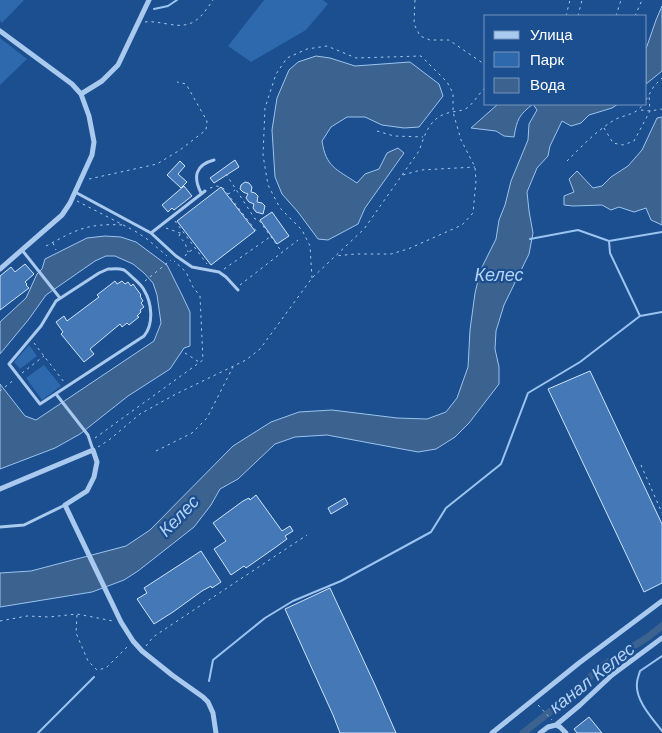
<svg xmlns="http://www.w3.org/2000/svg" width="662" height="733" viewBox="0 0 662 733" font-family="Arial,sans-serif">
	<style>
		.green { fill: #2e69ad }
		.water { fill: #3c6290; stroke: #9cc4f0 }
		.lines { fill: none; stroke-linecap: round; stroke-linejoin: round }
		.stream { stroke: #9cc4f0; stroke-width: 2 }
		.canal { stroke: #3c6290; stroke-width: 7 }
		.building { fill: #4478b7; stroke: #cfe3fa }
		.path { stroke: #a9c9ee; stroke-width: 1; stroke-dasharray: 2.5 4; stroke-linecap: butt }
		.lane { stroke: #a9c9ee; stroke-width: 3 }
		.street { stroke: #a9c9ee; stroke-width: 5 }
		.labels { text-anchor: middle; dominant-baseline: central; stroke-width: 4.5; stroke-linejoin: round; paint-order: stroke }
		.water-label { font-size: 18px; font-style: italic; fill: #b5d3f5; stroke: #1b4f8f }
	</style>
	<rect width="100%" height="100%" fill="#1b4f8f"/>
	<path class="green" d="M0,0H24L2,23L0,21Z
		M264,0H323L328,4L306,30L251,62L228,46Z
		M0,38L27,59L0,85Z
		M29,345L37,356L20,369L14,362Z
		M44,365L61,386L42,400L26,378Z"/>
	<path class="water" d="M662,6V71L646,84V48L647,46L656,20Z
		M316,56L330,58L355,66L410,62L439,84L443,96L419,127L404,128L382,125L365,117H347L331,127L322,141C326,167 336,169 357,183L365,174L379,169L387,153L398,148L404,153L365,208L358,224L328,240L318,239L298,212L282,194L275,177L272,130L277,98L289,70L298,62Z
		M498,104H618L612,108L589,115L581,123L571,126L562,121L550,146L548,156L537,168L527,192L529,211L533,233L529,254L504,305L496,331L495,349L499,367V384L469,423L455,437L436,449L418,452L327,435L295,437L275,444L238,479L220,489L211,505L194,527L138,571L124,580L92,592L0,607V573L31,571L126,546L150,530L233,446L271,422L299,412L332,410L397,418L427,419L446,412L457,398L468,367L470,330L475,293L481,269L496,239L499,220L505,205L511,181L528,140L529,124L537,110L533,104C519,115 517,119 514,137L504,136L496,131L471,128Z
		M662,117V225L651,220L646,208L634,212L619,207L611,210L602,205L573,206L564,205V196L574,192L569,179L577,171L593,188L602,186L611,177L628,166L642,150L657,118Z
		M105,236L121,237L136,242L167,265L182,295L190,312V346L184,348L170,369L128,396L80,434L55,448L0,469V384L25,416L36,420L154,341L161,323L157,295L153,283L144,273L133,264L115,256H106L95,261L46,295L29,319L0,354V322L26,298L37,274L42,269L45,259L87,238Z"/>
	<g class="lines">
		<path class="stream" d="M154,9L168,6L177,0
			M530,239L578,230L609,241L662,232
			M609,241L610,253L640,316L662,312
			M662,656L640,671C639,675 637,679 637,683C635,700 652,718 662,731
			M209,681L213,660L265,618L293,601L341,581L431,532L446,508L501,464L528,393L580,362L640,316
			M38,733L94,677"/>
		<path class="canal" d="M523,733L561,703L602,666L648,637L662,626"/>
	</g>
	<path class="building" d="M235,160L239,167L214,183L210,178Z
		M180,161L185,166L178,174L187,182L181,188L167,175Z
		M245,182L249,183L252,187L251,192L255,193L258,196L257,202L262,203L265,206L263,214L256,212L253,208L254,204L249,202L246,198L248,194L243,192L240,189L241,185Z
		M184,186L192,196L174,210L172,208L168,212L162,205Z
		M221,187L255,231L211,265L177,221Z
		M272,212L289,236L277,244L260,220Z
		M25,264L34,274L25,282L27,284L26,285L29,288L0,310V276L11,267L15,272Z
		M115,281L117,284L122,281L125,284L128,282L131,286L133,284L141,295L140,296L143,301L141,303L144,307L140,310L141,312L137,316L139,317L129,325L127,323L122,327L120,324L90,349L94,354L84,362L61,334L63,332L56,322L64,316L67,321L99,297L97,295Z
		M590,371L662,524V583L644,592L548,389Z
		M256,495L282,531L290,526L293,531L285,536L287,539L276,547L246,568L244,566L231,575L214,549L226,541L213,523L243,501L249,498L250,500Z
		M345,498L348,504L331,514L328,508Z
		M201,551L221,582L212,588L211,586L202,591L173,612L154,624L137,599L147,593L144,588Z
		M330,588L375,685L396,733H340L333,715L285,609Z
		M589,717L602,733H577L574,729Z"/>
	<g class="lines">
		<path class="path" d="M415,0L414,24L420,36L430,40H449L484,64L486,67
			M566,16L570,0
			M578,16L582,0
			M616,16L621,0
			M635,16L642,0
			M145,22C153,21 160,23 168,24C193,29 200,19 213,0
			M646,100L654,86L662,78
			M641,110L650,111L662,109
			M604,128L613,143L623,145L634,141L650,111L649,95
			M377,131L394,136L423,137
			M567,161C582,146 597,130 616,119C627,114 636,115 643,104
			M226,174L255,219H258L282,252
			M403,175L421,170L475,167
			M89,179L157,164L180,150L206,130L207,121L186,84L177,82
			M210,188L217,186L223,188L257,232
			M228,194L235,190
			M77,201L131,229
			M175,221L207,264
			M166,228L180,233H183
			M135,231L147,239L167,256
			M180,234L179,236L185,243L188,252
			M53,243L56,250
			M46,246C76,230 87,223 123,225
			M185,256L188,252L195,249
			M224,269L270,237
			M312,278L310,246L302,230L280,208L268,185L263,155L265,108L276,74L287,58L307,49L327,46L356,58L421,56L447,82L453,93V112L461,140L475,167L476,181L473,213L462,225L408,249L391,254H355L335,256
			M145,281L171,260
			M240,285L298,240
			M34,343L64,382
			M185,353L199,362
			M22,373L44,356
			M0,391L15,379
			M95,438L203,360L200,296L193,287L186,272L174,261
			M98,447L109,440L140,414L176,394L246,360L260,349L312,278L364,229L419,151C424,137 429,119 445,114C452,111 460,112 467,108C474,103 479,93 486,87
			M156,451L192,433L207,418L233,367
			M641,465L662,513
			M77,615L76,633L88,661L97,670L106,668L129,645
			M0,621L27,616L49,617L77,614L113,621
			M146,646L153,637L307,535
			M538,705L552,720"/>
		<path class="lane" d="M75,192L151,233L176,256L192,267L219,272L226,277L238,290
			M201,193C193,177 195,165 214,160
			M151,233L205,191
			M22,250L60,298
			M108,269C113,269 119,268 124,270C126,271 129,274 130,275C135,280 141,284 144,290C152,303 154,324 144,336L40,404L9,364L41,326L56,301L99,273Z
			M56,394L88,435L93,450
			M0,527L24,525L65,505"/>
		<path class="street" d="M0,31L72,84L81,94L89,116L94,142L92,155L70,203L62,215L0,269
			M81,94L102,81L118,65L149,0
			M0,489L93,450L97,462L94,477L87,491L65,505L121,622L133,641L142,651L172,675L203,697L208,702L213,713L216,733
			M556,725L560,727L566,733
			M492,733L579,663L662,601
			M540,733L548,727L556,725L580,705L612,675L662,638"/>
	</g>
	<g class="labels">
		<g class="water-label">
			<text x="499" y="275">Келес</text>
			<text transform="translate(179 516) rotate(-46)">Келес</text>
			<text transform="translate(592 678) rotate(-38)">канал Келес</text>
		</g>
	</g>
	<rect x="484" y="15" width="162" height="90" fill="#1b4f8f" stroke="#7695bc"/>
	<rect x="494" y="31" width="25" height="8" fill="#a9c9ee" stroke="#7695bc"/>
	<text x="530" y="40" font-size="15" fill="#ffffff">Улица</text>
	<rect x="494" y="52" width="25" height="15" fill="#2e69ad" stroke="#7695bc"/>
	<text x="530" y="65" font-size="15" fill="#ffffff">Парк</text>
	<rect x="494" y="78" width="25" height="15" fill="#3c6290" stroke="#7695bc"/>
	<text x="530" y="90" font-size="15" fill="#ffffff">Вода</text>
</svg>
